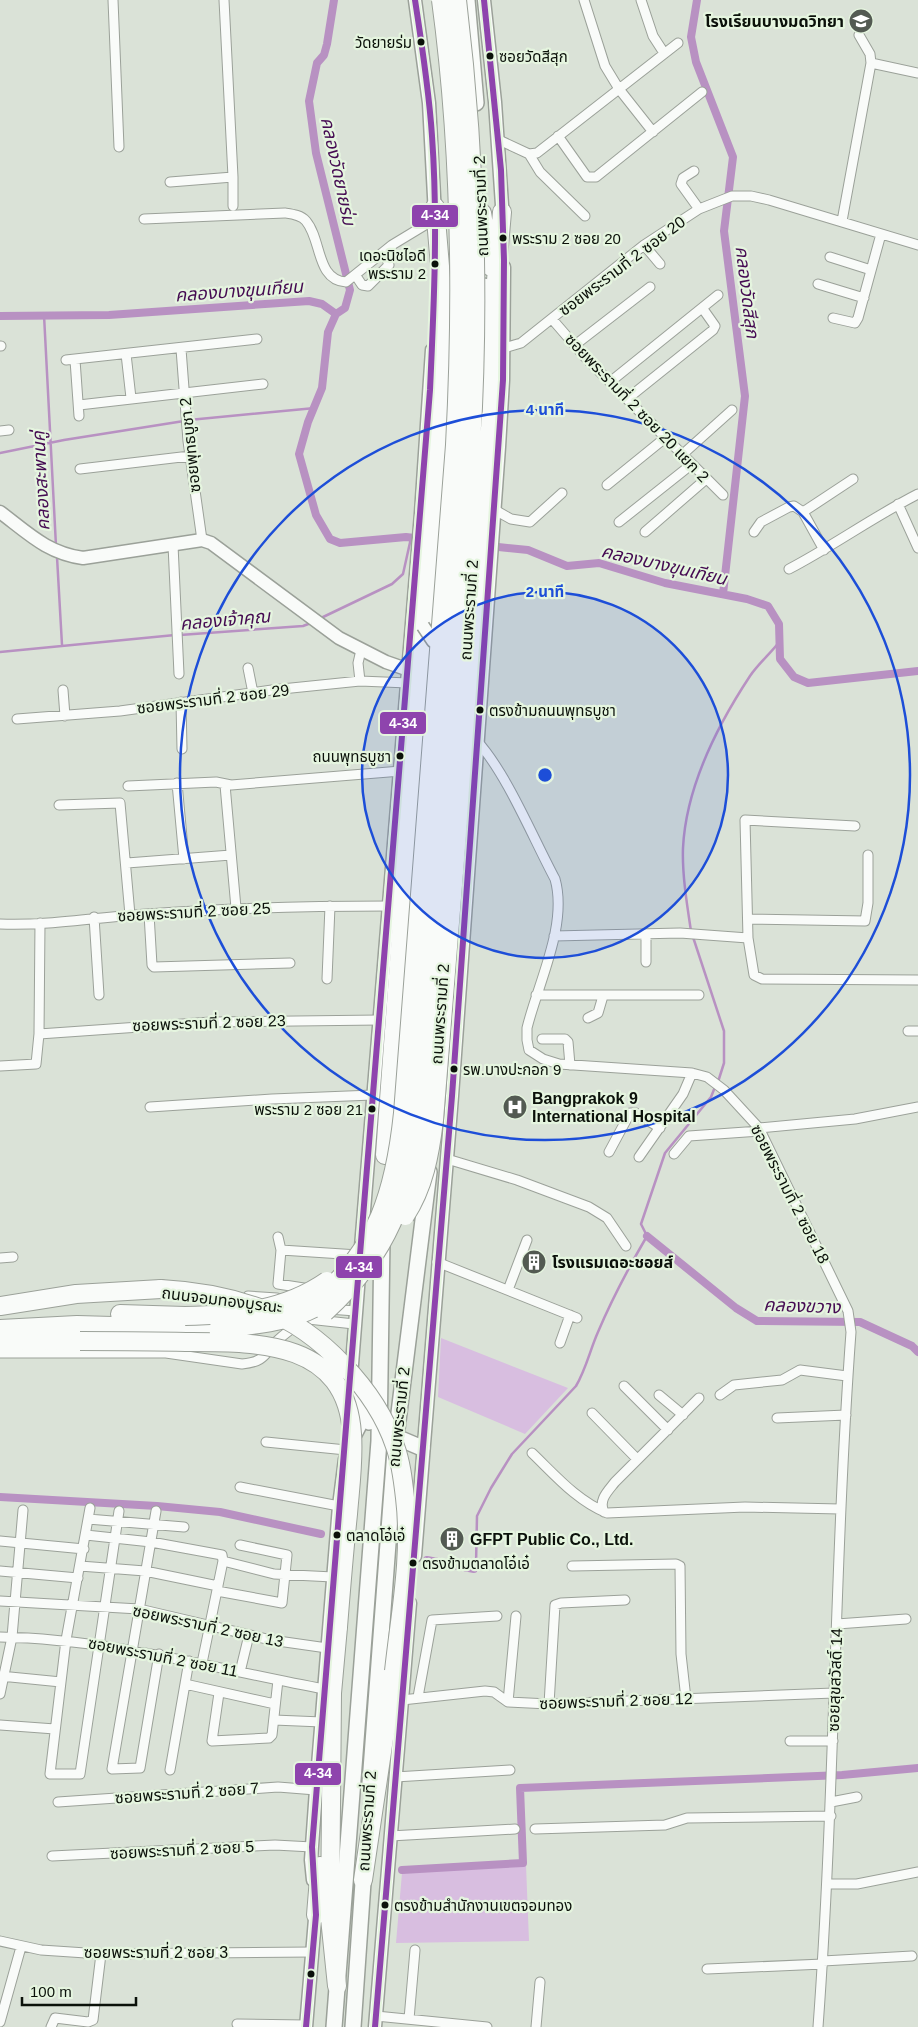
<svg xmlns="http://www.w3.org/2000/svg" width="918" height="2027" viewBox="0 0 918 2027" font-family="Arial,'Noto Sans Thai',sans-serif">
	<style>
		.green { fill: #d8bee0 }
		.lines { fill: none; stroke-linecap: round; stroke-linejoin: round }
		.stream { stroke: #b891c2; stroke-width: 2.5 }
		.canal { stroke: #b891c2; stroke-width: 8 }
		.minor-casing { stroke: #9ba199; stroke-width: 11 }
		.secondary-casing { stroke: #9ba199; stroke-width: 15 }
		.primary-casing { stroke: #9ba199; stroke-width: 18 }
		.trunk-casing { stroke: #9ba199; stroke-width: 18 }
		.motorway-casing { stroke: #9ba199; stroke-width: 20 }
		.minor { stroke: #f9fbf9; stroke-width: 9 }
		.secondary { stroke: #f9fbf9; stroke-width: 12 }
		.primary { stroke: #f9fbf9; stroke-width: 15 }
		.trunk { stroke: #f9fbf9; stroke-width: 15 }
		.motorway { stroke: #f9fbf9; stroke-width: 18 }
		.secondary-bridge-casing { stroke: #9ba199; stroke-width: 15; stroke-linecap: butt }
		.motorway-bridge-casing { stroke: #9ba199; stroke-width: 20; stroke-linecap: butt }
		.secondary-bridge { stroke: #f9fbf9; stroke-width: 12 }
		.motorway-bridge { stroke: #f9fbf9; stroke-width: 18 }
		.bus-1-casing { stroke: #e5f5df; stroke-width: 10 }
		.bus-1 { stroke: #8e44ad; stroke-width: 6 }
		.ring { fill: none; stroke: #1d4ed8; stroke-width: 2.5 }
		.bus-dot { fill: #0b110a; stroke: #e5f5df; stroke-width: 2 }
		.labels { text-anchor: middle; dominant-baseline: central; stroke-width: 4.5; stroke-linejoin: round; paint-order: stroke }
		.bus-label { font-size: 15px; fill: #0b110a; stroke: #e5f5df; text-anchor: start }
		.poi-label { font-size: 16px; font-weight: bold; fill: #0b110a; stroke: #e5f5df; text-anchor: start }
		.street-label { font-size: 16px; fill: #0b110a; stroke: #e5f5df }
		.water-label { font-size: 18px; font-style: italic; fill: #450b52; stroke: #e5f5df }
		.centre { fill: #1d4ed8; stroke: #e5f5df; stroke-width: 2.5 }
		.ring-label { font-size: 15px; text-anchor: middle; font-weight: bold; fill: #1d4ed8; stroke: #e5f5df; stroke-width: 4.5; stroke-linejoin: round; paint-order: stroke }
		.line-badge { stroke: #e5f5df; stroke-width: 2 }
		.badge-label { font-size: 14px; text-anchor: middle; font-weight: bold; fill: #fff }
	</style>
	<rect width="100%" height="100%" fill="#dae2d7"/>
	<path class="green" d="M441,1338L568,1388L525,1434L438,1397Z
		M526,1865L529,1941L396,1943L402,1873Z"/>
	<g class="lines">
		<path class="stream" d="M44,315L56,546
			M189,420L315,408
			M0,453L64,440L184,421
			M57,557L62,645
			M321,618L392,584L403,574L411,538
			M180,635L303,626L311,623
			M0,652L175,635
			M691,931C687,905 682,874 683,848C686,786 717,726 750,676C759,663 771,653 780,641
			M693,937L724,1031V1063L718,1082
			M476,1565L477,1516L491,1488L512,1454L576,1386C586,1369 590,1350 598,1332C612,1299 629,1267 647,1236L641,1224L665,1153L711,1097L715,1087"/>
		<path class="canal" d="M334,0L327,44L324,55L317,63L309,101L316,153L350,290L345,308L336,314
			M697,0L691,37L696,62L733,157L724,231L745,396L723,594
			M0,316L109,315L309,301L322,304L336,314L328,332L322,388L308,422L299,454L316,515L330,539L340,543L406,537L423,539
			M489,546L528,550L567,566L599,563L665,583L747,599L768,606L779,624L780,659L794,677L808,683L918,671
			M647,1236L736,1308L757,1321L860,1322L912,1346L918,1352
			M0,1497L157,1506L220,1512L321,1534
			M427,1560L474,1569L476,1565
			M402,1870L523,1863L520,1788L842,1775L918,1768"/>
		<defs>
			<path id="minor" d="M113,0L119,147
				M584,0L605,66L619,89L653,132
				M641,0L653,36L664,53
				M871,63L918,73
				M558,136L587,177H596L702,92
				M499,140L529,154L537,153L678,43
				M529,154L540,172L585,216
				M694,171L683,178L681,184L699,209
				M233,177V206
				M170,182L233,177L224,0
				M144,219L285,213C292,214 301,215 306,221C322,240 316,280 346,282L392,245L435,219
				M842,221L871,63L870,54L859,35
				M644,245L660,264
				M830,257L871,270
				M356,276L362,285L368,286L389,265L384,252
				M818,284L864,298
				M833,318L855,323L858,318L881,234
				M552,319L584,356L723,495
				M575,345L650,287
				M0,346H1
				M504,348L521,343L644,245L699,209L732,196H751L769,200L918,245
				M181,349L188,441L202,540
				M126,354L131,398
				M66,360L257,339
				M75,360L79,416
				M610,382L718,295
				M627,399L713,330L715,326L703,309
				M79,405L263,384
				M0,431L9,430
				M683,454L732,410
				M80,469L190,456
				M607,485L665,438
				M898,504L918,548
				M495,510L511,519L530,522L562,493
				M619,522L692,464
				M645,532L706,479
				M754,532L761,522L789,507L794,506L803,512
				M173,545L179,674
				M824,550L803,512L853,479
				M789,569C833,546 873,517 918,494
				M248,668L253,693
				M360,681L358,663L361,650
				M63,690L65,716
				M181,702L182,749
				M17,719L120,711L272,690L360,681L408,683
				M477,741C507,774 533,838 555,879C568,925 538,983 527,1028V1040L529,1050L543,1059L559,1064L692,1073L707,1077L724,1090L759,1128L848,1311L851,1332C834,1564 835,1796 818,2027
				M177,783L184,859
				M225,785L236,908
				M128,786L216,782L231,785L401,771
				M59,805L120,803L130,915
				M855,826L745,820L748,938L754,975L762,979L918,980
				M127,863L231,855
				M149,914L152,965L154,967L290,963
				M94,917L99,995
				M748,919L865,921L868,903V855
				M0,924C49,926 99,917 147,914C228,908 309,906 389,906
				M554,936L680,933L748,938
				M646,962V935
				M327,979L330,906
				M536,995H699
				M588,1018L598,1013L603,996
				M908,1031H918
				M39,1034L211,1022L380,1020
				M542,1039H565L568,1042L570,1065
				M0,1066L36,1064L39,1034L40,923
				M150,1107L272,1099L373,1095
				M759,1128L855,1119L918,1107
				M609,1152L630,1113H636L660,1128
				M674,1154L689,1136L760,1131
				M639,1157L683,1094L692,1073
				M447,1159L517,1180L589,1207L607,1218L626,1246
				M278,1237L281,1250
				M0,1258L13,1257
				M437,1262L577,1318
				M310,1289L278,1284L281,1250L358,1255
				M508,1290L527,1240
				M248,1296L277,1298
				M328,1309L356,1311
				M560,1343L570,1315
				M0,1353H166L242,1364C264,1362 264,1355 277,1341C285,1333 294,1327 303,1321L308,1319L354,1324
				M624,1386L668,1430
				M659,1395L683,1415
				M720,1395L734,1385L782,1380L800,1370L847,1376
				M592,1413L637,1459
				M777,1418L846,1415
				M266,1442L346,1450
				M532,1453C555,1475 577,1501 607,1513L745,1507L840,1509
				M240,1487L339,1506
				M90,1508L66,1640L50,1774H80L119,1511
				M156,1511L112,1769L140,1768L159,1654
				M604,1512C598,1500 608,1491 615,1482L699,1398
				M88,1519L184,1527
				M86,1535L151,1542L222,1555L223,1561L274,1574L333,1577
				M0,1541L84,1549
				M80,1566L145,1571L218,1586
				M572,1566L676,1564L680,1566L681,1654L686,1699
				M0,1571L78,1578
				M217,1591L282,1603L287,1555L240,1545
				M0,1601L139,1609L271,1640L327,1648
				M837,1624L906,1619
				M0,1637C111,1639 216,1669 324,1689
				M202,1663L223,1561
				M240,1672L249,1635
				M0,1676L61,1682
				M185,1684L275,1704
				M219,1693L212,1741L269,1738L272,1735L278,1680
				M0,1694L12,1637L23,1510
				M418,1697L432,1620L497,1616
				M402,1700L485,1691L494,1692L508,1702L549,1704L834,1693
				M508,1702L516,1616
				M549,1704L555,1605L561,1603L625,1600
				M274,1720L322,1722
				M0,1725L55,1729
				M790,1741H833
				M170,1770L189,1661
				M395,1777L510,1770
				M58,1802L278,1787L316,1790
				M831,1802L857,1797
				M535,1829L665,1825L687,1818L831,1816
				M390,1836L515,1829
				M52,1856L275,1845L312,1847
				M827,1884H857L918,1872
				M0,1941L41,1950L101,1954L313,1952
				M823,1961L912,1956
				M707,1969L823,1964
				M376,2016L487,2027
				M409,2019L415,1950
				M0,2022L21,1947
				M237,2024L306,2025
				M51,2027L55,2018L88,2022L93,2020L101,1954
				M536,2027L540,1982"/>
			<path id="secondary" d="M415,0L429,103L435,215
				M484,0L495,102L503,220
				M0,512C28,533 47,553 83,558L202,540L211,543L339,638L386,662L409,670
				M361,1247L421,513L432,350
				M351,1377L359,1275
				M415,1556L452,1096L499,447L503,380L504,267
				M313,1880L311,1860L316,1790L339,1506L345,1459
				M306,2027L316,1907
				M375,2027L410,1603"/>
			<path id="primary" d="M350,1390L369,1422
				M396,1437L422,1448
				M350,1442L376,1392
				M370,1783L396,1437L429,1172
				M334,2027L379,1441L382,1239
				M353,2027L364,1868"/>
			<path id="trunk" d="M467,0L476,103
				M480,450L485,344L484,286"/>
			<path id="motorway" d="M482,213L491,267
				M491,416L495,292L502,212
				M385,1155L439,412L442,290L435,207
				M0,1306L76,1294L161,1289
				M120,1314L185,1316
				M0,1329L77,1325L218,1329
				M0,1340L80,1341
				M363,1880L394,1671
				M316,1915L320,1866
				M337,1986L330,1918L332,1693L338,1627"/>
		</defs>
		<use href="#minor" class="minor-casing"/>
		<use href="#secondary" class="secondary-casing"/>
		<use href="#primary" class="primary-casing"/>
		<use href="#trunk" class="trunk-casing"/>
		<use href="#motorway" class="motorway-casing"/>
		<use href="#minor" class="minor"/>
		<use href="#secondary" class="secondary"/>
		<use href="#primary" class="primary"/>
		<use href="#trunk" class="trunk"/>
		<use href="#motorway" class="motorway"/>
		<defs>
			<path id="secondary-bridge" d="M423,626L433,641L445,646"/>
			<path id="motorway-bridge" d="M405,1216C424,1187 430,1154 434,1120L491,416
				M161,1289C197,1291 231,1297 265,1310C320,1331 376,1390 395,1446C401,1462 403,1480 405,1498C412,1555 400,1615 394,1671
				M316,1301C378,1249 395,1190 403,1113L455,445C463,296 461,148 441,0
				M325,1312C387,1256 410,1195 419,1114L471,445C480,296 475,148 457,0
				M185,1316C235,1315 284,1311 327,1281
				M218,1329C262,1324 292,1323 331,1299
				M80,1341C115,1341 150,1341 186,1342C257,1342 346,1340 352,1434C354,1461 350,1488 348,1514C344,1552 341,1589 338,1627"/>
		</defs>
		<use href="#secondary-bridge" class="secondary-bridge-casing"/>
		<use href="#motorway-bridge" class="motorway-bridge-casing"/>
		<use href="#secondary-bridge" class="secondary-bridge"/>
		<use href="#motorway-bridge" class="motorway-bridge"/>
		<defs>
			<path id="bus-1" d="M306,2027L316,1915L312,1847L430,390C434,305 438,220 432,136C429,90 422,45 415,0
				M375,2027L452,1096L503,380L504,260L501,170L484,0"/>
		</defs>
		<use href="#bus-1" class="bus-1-casing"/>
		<use href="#bus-1" class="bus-1"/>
	</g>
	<circle cx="545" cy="775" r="183" fill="#1d4ed8" fill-opacity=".12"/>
	<g class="ring">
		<circle cx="545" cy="775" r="183"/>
		<circle cx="545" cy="775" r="365"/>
	</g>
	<defs>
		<symbol id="school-disc" viewBox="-11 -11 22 22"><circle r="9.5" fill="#535a52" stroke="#e5f5df"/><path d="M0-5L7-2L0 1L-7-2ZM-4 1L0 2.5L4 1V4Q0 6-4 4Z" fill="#fff"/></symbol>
		<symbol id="hospital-disc" viewBox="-11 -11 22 22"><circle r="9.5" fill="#535a52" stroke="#e5f5df"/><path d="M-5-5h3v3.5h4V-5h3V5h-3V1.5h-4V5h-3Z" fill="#fff"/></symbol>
		<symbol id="building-disc" viewBox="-11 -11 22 22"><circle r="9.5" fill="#535a52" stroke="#e5f5df"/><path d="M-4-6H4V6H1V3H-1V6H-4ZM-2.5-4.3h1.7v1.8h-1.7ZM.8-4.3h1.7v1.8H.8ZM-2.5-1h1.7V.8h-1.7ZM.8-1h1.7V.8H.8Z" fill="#fff"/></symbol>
	</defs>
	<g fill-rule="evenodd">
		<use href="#school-disc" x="847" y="7" width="28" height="28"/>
		<use href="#hospital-disc" x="501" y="1093" width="28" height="28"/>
		<use href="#building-disc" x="520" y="1248" width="28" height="28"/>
		<use href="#building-disc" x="438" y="1525" width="28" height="28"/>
	</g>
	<g class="bus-dot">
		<circle cx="421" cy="42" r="4.5"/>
		<circle cx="490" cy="56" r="4.5"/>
		<circle cx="503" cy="238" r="4.5"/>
		<circle cx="435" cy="264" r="4.5"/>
		<circle cx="480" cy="710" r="4.5"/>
		<circle cx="400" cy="756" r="4.5"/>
		<circle cx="454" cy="1069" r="4.5"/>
		<circle cx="372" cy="1109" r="4.5"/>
		<circle cx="337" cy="1535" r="4.5"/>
		<circle cx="413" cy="1563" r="4.5"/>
		<circle cx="385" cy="1905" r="4.5"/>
		<circle cx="311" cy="1974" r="4.5"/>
	</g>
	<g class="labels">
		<g class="bus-label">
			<text x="412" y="42" text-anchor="end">วัดยายร่ม</text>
			<text x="499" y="56">ซอยวัดสีสุก</text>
			<text x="512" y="238">พระราม 2 ซอย 20</text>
			<text x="426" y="255" text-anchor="end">เดอะนิชไอดี<tspan x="426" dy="18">พระราม 2</tspan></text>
			<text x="489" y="710">ตรงข้ามถนนพุทธบูชา</text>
			<text x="391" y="756" text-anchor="end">ถนนพุทธบูชา</text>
			<text x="463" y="1069">รพ.บางปะกอก 9</text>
			<text x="363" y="1109" text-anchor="end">พระราม 2 ซอย 21</text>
			<text x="346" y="1535">ตลาดโอ๋เอ๋</text>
			<text x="422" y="1563">ตรงข้ามตลาดโอ๋เอ๋</text>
			<text x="394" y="1905">ตรงข้ามสำนักงานเขตจอมทอง</text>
		</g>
		<g class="poi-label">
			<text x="844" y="21" text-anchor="end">โรงเรียนบางมดวิทยา</text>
			<text x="532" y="1098">Bangprakok 9<tspan x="532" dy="18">International Hospital</tspan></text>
			<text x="552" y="1262">โรงแรมเดอะชอยส์</text>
			<text x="470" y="1539">GFPT Public Co., Ltd.</text>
		</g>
		<g class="street-label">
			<text transform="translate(481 206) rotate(-92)">ถนนพระรามที่ 2</text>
			<text transform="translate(622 266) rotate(-37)">ซอยพระรามที่ 2 ซอย 20</text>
			<text transform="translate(637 408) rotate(46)">ซอยพระรามที่ 2 ซอย 20 แยก 2</text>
			<text transform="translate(190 445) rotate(-96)">ซอยพุทธบูชา 2</text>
			<text transform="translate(469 610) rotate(-86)">ถนนพระรามที่ 2</text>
			<text transform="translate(213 699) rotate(-7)">ซอยพระรามที่ 2 ซอย 29</text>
			<text transform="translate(194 912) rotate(-3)">ซอยพระรามที่ 2 ซอย 25</text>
			<text transform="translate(440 1014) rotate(-86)">ถนนพระรามที่ 2</text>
			<text transform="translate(209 1023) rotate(-2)">ซอยพระรามที่ 2 ซอย 23</text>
			<text transform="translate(790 1194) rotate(63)">ซอยพระรามที่ 2 ซอย 18</text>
			<text transform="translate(222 1300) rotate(7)">ถนนจอมทองบูรณะ</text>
			<text transform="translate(399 1417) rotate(-84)">ถนนพระรามที่ 2</text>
			<text transform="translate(208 1626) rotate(12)">ซอยพระรามที่ 2 ซอย 13</text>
			<text transform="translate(163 1657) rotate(11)">ซอยพระรามที่ 2 ซอย 11</text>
			<text transform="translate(835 1680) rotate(-88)">ซอยสุขสวัสดิ์ 14</text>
			<text transform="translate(616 1701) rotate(-2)">ซอยพระรามที่ 2 ซอย 12</text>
			<text transform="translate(187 1793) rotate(-4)">ซอยพระรามที่ 2 ซอย 7</text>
			<text transform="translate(367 1821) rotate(-86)">ถนนพระรามที่ 2</text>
			<text transform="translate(182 1850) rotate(-3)">ซอยพระรามที่ 2 ซอย 5</text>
			<text x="156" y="1952">ซอยพระรามที่ 2 ซอย 3</text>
		</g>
		<g class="water-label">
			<text transform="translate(338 171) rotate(78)">คลองวัดยายร่ม</text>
			<text transform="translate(239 291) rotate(-4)">คลองบางขุนเทียน</text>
			<text transform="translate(747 292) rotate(83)">คลองวัดสีสุก</text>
			<text transform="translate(41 481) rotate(-93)">คลองสะพานคู่</text>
			<text transform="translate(664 565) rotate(13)">คลองบางขุนเทียน</text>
			<text transform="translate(225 620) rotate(-5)">คลองเจ้าคุณ</text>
			<text transform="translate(802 1306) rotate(2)">คลองขวาง</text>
		</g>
	</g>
	<circle cx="545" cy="775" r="8" class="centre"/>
	<g class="ring-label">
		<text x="545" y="415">4 นาที</text>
		<text x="545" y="597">2 นาที</text>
	</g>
	<g class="line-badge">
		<rect x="411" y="204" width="48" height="24" rx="5" fill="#8e44ad"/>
		<rect x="379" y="711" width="48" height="24" rx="5" fill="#8e44ad"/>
		<rect x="335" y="1255" width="48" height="24" rx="5" fill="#8e44ad"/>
		<rect x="294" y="1762" width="48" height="24" rx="5" fill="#8e44ad"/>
	</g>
	<g class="badge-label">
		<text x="435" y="220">4-34</text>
		<text x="403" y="728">4-34</text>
		<text x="359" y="1272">4-34</text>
		<text x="318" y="1778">4-34</text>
	</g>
	<path d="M22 1997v8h114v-8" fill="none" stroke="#0b110a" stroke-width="2.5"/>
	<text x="30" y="1997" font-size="15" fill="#0b110a" stroke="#e5f5df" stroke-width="4" paint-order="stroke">100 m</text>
</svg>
